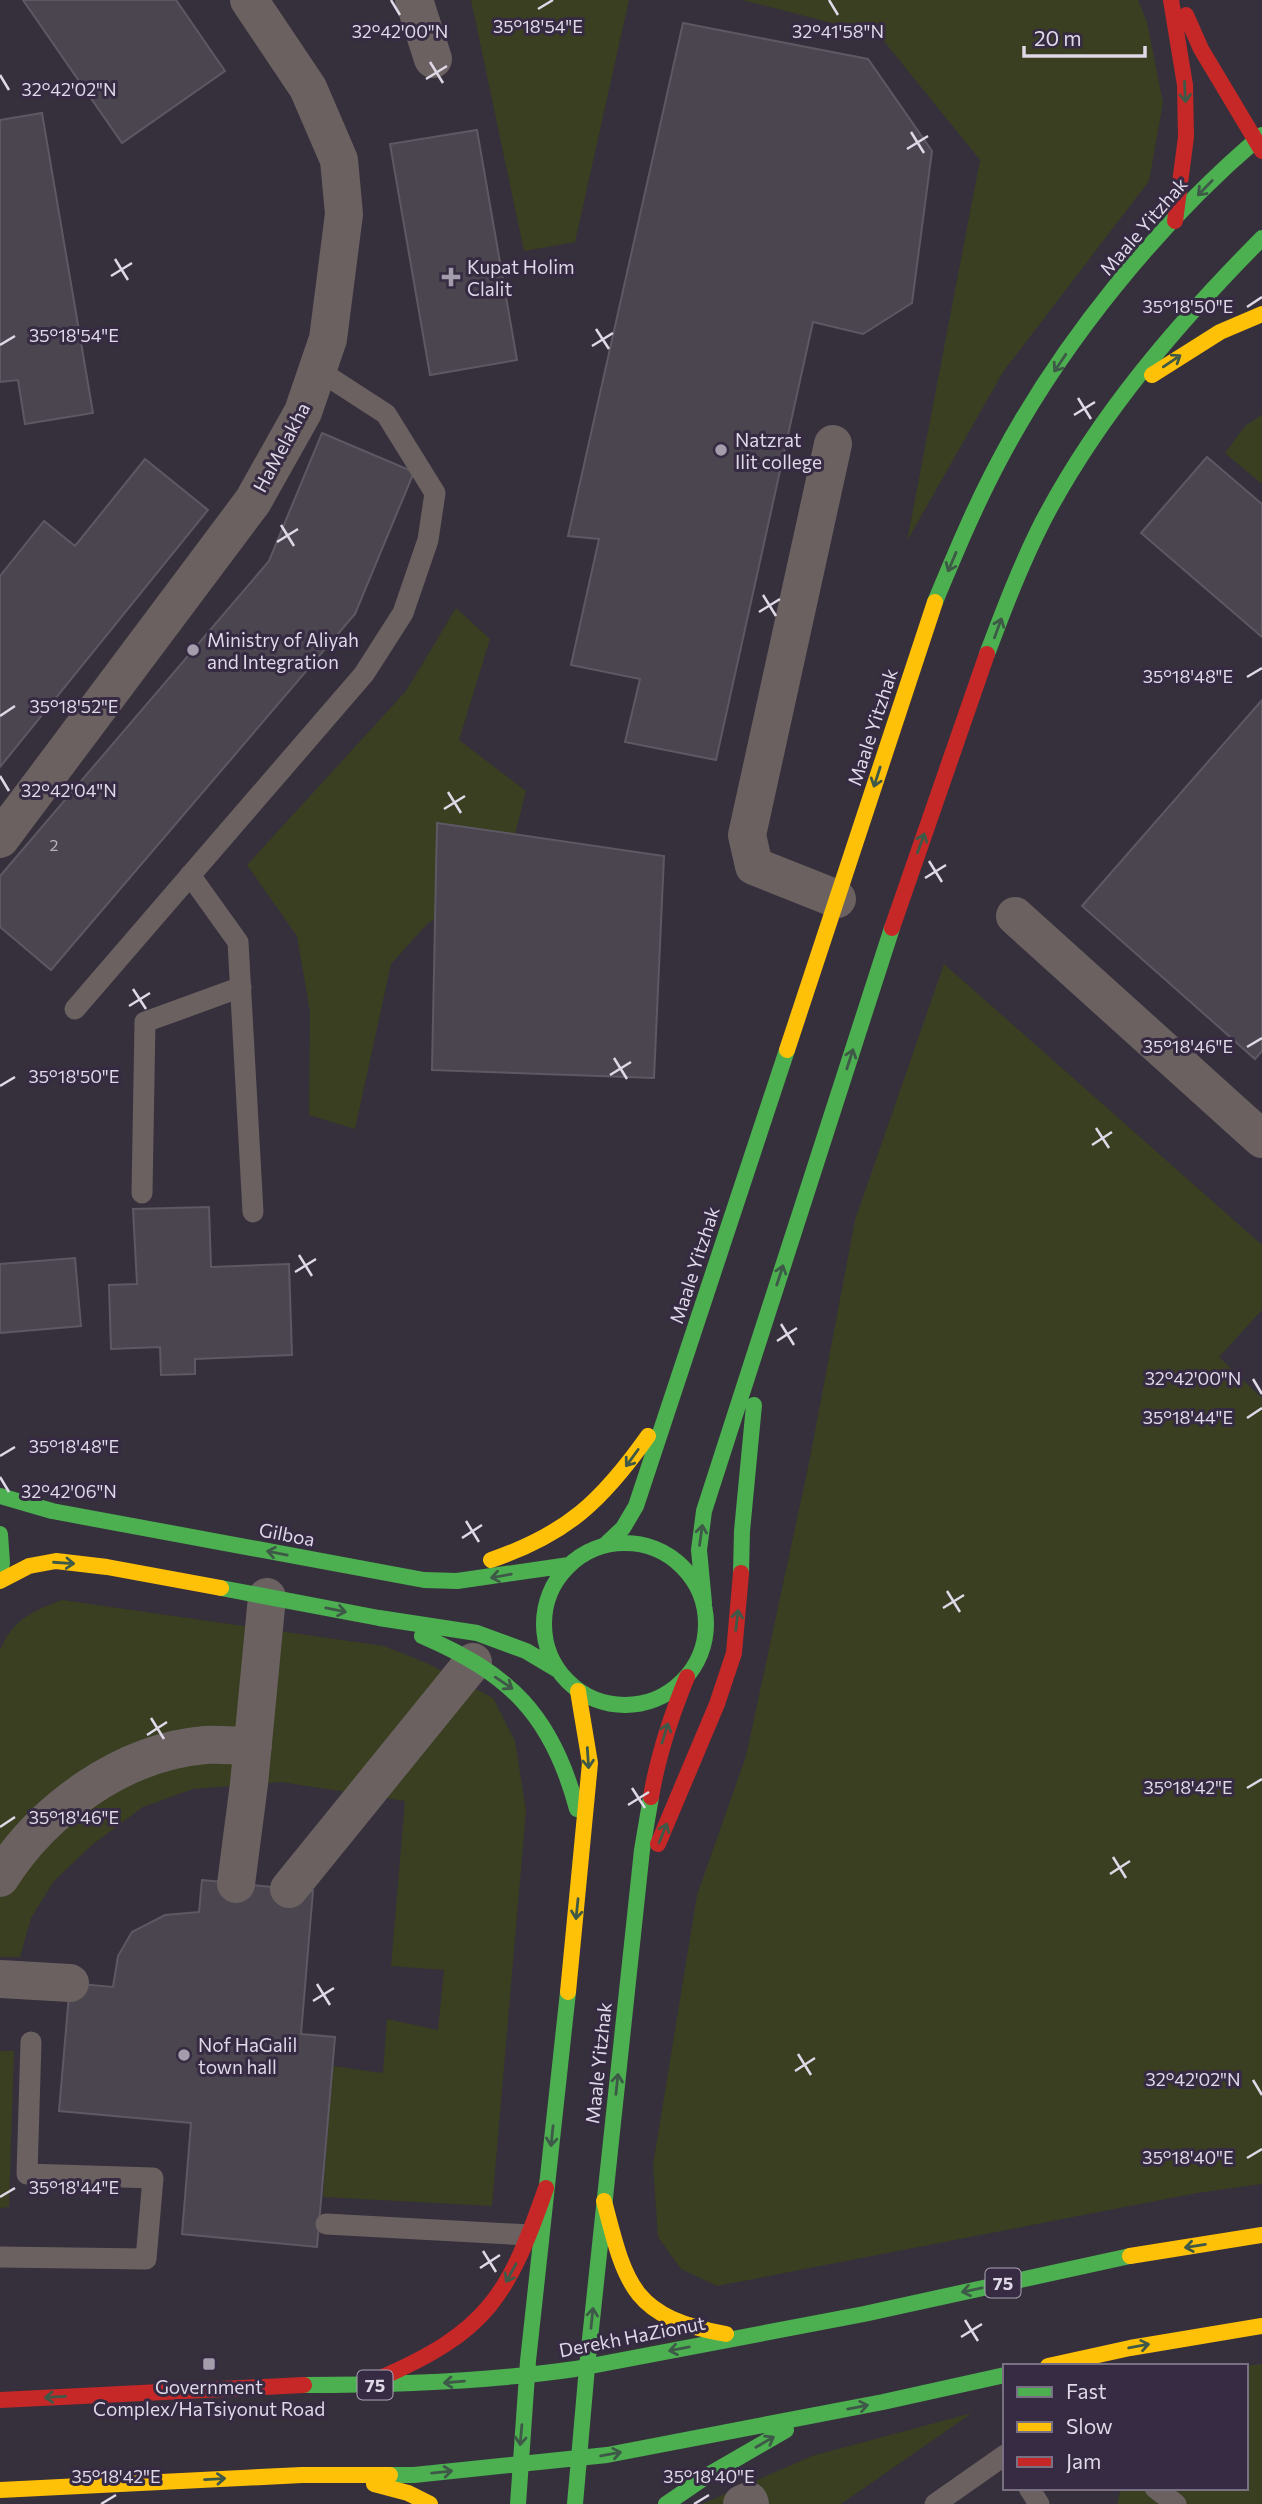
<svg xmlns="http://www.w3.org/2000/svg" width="1262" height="2504" viewBox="0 0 1262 2504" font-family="Commissioner,sans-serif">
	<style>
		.green { fill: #393f20 }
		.building { fill: #4a454f; stroke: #5d5863; stroke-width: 2 }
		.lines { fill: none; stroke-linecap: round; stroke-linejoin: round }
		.lane { stroke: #6a6160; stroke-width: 21 }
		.street { stroke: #6a6160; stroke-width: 38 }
		.fast { stroke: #4caf50; stroke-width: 16 }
		.slow { stroke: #ffc107; stroke-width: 16 }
		.jam { stroke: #c62828; stroke-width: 16 }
		.oneway { stroke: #3e5947 }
		.ticks { fill: none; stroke: #ded8e7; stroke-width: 2.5 }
		.poi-dot { fill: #a39dac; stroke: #362b42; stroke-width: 2.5 }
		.labels { text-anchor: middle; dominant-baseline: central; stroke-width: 6; stroke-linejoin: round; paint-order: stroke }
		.number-label { font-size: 16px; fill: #b9b3c1 }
		.shield { fill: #362b42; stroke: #aca4b6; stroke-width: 2 }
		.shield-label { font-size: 18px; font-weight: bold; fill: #ded8e7 }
		.street-label { font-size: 19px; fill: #ded8e7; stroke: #362b42 }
		.poi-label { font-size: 19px; fill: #ded8e7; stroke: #362b42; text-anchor: start }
		.ticks-label { font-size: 18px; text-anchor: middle; fill: #ded8e7; stroke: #362b42; stroke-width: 6; stroke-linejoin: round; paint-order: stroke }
	</style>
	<rect width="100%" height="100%" fill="#36303d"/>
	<path class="green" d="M471,0H629L575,242L524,251Z
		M742,0H1138L1147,22L1163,103L1149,181L1003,372L907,541L980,160L879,35Z
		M1262,415V484L1225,453L1245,426Z
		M456,608L490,639L459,740L526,791L498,902L458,907L428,923L391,964L355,1129L309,1115L310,1012L297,936L247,865L406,691Z
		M944,964L1262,1245V1310L1219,1357L1262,1398V2184L1197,2193L717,2286L681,2269L658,2237L653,2165L697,1895L746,1756L809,1463L855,1220Z
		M62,1600L384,1646L429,1664L493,1698L515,1741L526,1811L492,2206L323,2197L332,2066L383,2073L387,2019L438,2030L444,1970L391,1966L405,1801L281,1782L193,1789L143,1807L93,1844L54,1881L31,1918L20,1957H0V1650C13,1619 33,1611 62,1600Z
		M0,2051H14L9,2207L0,2208Z
		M1262,2364V2504H1117L1121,2488H1246V2366Z
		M972,2413L841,2504H702L812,2456Z"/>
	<path class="building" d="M23,0H176L225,71L122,143Z
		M683,23L868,59L932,151L912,303L863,334L813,322L716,760L625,742L640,679L571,665L599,539L568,536Z
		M42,113L93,413L25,424L18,380L0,382V120Z
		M477,130L517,360L430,375L390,144Z
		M322,433L414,472L355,614L51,970L0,927V876L269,561Z
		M1207,457L1262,504V637L1141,533Z
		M145,459L208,510L0,767V576L44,521L75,546Z
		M1262,700V1051L1255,1059L1082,906Z
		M437,823L664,856L654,1078L432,1070Z
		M209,1207L211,1267L289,1264L292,1355L195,1359V1374L161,1375L160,1347L111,1349L109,1285L137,1284L133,1209Z
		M75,1258L81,1326L0,1333V1264Z
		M202,1880L313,1891L301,2034L335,2037L317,2247L182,2234L191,2123L59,2111L70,1983L113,1987L118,1956L132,1932L165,1915L199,1912Z"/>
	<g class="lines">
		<path class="lane" d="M190,875L238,942L253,1212
			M75,1009L364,674L403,613L428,540L435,493L386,414L318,370
			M142,1193L145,1022L241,987
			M326,2224L529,2235
			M0,2257L146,2259L153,2178L27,2174L31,2042
			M1029,2488L1039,2504
			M1155,2488L1176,2504
			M935,2504L1005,2455"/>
		<path class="street" d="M414,0L433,59
			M833,444L747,835L754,866L837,899
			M0,839L253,501L303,412L328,339L344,214L339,160L308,88L249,0
			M1015,916L1262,1139
			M0,1878C43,1810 122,1752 205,1745C221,1744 237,1746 253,1746
			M236,1884L249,1784L267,1597
			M289,1889L473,1662
			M0,1979L70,1983
			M742,2504L749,2501L750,2504"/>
		<path class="fast" d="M935,602C955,554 975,506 999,461C1061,343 1160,221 1262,135
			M987,654C1004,609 1021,564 1043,521C1099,414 1178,323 1262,238
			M0,1496L52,1511L424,1580L457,1581L569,1565
			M0,1534L2,1563L0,1570
			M544 1624a81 81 0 1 1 162 0a81 81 0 1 1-162 0Z
			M605,1545L623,1528L636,1506L787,1050
			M741,1573L742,1531L754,1405
			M221,1588L379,1618L477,1633L526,1651L558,1670
			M704,1603L699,1550L704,1511L892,928
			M422,1636C510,1674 552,1715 577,1809
			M304,2385C395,2385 485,2382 575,2369L864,2314L1130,2256
			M390,2475H414L607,2455L883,2402L1005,2375
			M518,2504L528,2361L568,1992
			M575,2504L587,2367L642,1850L651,1797
			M666,2504L710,2474L786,2430"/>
		<path class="slow" d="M1152,375L1220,332L1262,314
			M787,1050L935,602
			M491,1560C567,1534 602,1501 648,1436
			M0,1581L29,1566L56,1561L107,1567L221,1588
			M568,1992L590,1763L578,1691
			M604,2201C626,2286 632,2317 726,2334
			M1130,2256L1262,2235
			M1048,2366L1130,2348L1262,2326
			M374,2484L408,2493L430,2504
			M0,2490L302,2475H390"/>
		<path class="jam" d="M1171,0L1185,85L1186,137L1175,221
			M1186,15L1201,49L1262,151
			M892,928L987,654
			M651,1797C658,1755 671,1716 687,1677
			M658,1844L717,1704L734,1653L741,1573
			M378,2379C487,2332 508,2297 546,2188
			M0,2400L304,2385"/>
	</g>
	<defs><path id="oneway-shaft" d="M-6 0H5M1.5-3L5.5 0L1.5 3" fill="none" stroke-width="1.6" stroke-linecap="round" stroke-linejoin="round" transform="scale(1.75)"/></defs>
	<g class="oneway">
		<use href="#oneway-shaft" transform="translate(1185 92) rotate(87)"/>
		<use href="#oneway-shaft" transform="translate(1205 188) rotate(134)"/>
		<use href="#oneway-shaft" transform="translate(1172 361) rotate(-34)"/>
		<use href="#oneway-shaft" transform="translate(1060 363) rotate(124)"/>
		<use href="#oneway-shaft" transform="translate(952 562) rotate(113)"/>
		<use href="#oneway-shaft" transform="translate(998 628) rotate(-70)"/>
		<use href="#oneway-shaft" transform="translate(877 777) rotate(108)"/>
		<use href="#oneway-shaft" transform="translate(921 843) rotate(-70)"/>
		<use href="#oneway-shaft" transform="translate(850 1059) rotate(-72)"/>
		<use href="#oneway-shaft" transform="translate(780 1275) rotate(-72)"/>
		<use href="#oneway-shaft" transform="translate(632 1458) rotate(126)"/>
		<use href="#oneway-shaft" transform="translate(701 1535) rotate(-82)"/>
		<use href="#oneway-shaft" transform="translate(277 1553) rotate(-169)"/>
		<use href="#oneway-shaft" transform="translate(64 1563) rotate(4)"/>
		<use href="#oneway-shaft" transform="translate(501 1576) rotate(170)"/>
		<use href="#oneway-shaft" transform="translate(336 1610) rotate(11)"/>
		<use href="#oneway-shaft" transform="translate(737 1620) rotate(-83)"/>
		<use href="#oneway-shaft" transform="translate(504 1683) rotate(34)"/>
		<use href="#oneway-shaft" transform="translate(665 1733) rotate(-73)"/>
		<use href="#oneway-shaft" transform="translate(588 1758) rotate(86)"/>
		<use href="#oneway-shaft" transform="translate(663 1833) rotate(-68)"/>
		<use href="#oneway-shaft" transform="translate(577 1909) rotate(96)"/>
		<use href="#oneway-shaft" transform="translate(617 2084) rotate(-84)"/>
		<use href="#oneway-shaft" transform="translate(552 2136) rotate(96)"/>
		<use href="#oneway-shaft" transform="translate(1195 2246) rotate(171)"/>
		<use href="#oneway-shaft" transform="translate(511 2273) rotate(119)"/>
		<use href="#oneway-shaft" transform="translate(972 2290) rotate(168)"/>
		<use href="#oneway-shaft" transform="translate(592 2318) rotate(-84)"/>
		<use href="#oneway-shaft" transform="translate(1139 2346) rotate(-10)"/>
		<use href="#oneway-shaft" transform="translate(679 2349) rotate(169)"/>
		<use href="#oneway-shaft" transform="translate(454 2382) rotate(175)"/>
		<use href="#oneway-shaft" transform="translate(55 2397) rotate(177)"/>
		<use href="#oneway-shaft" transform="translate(858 2407) rotate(-11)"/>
		<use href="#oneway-shaft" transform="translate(521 2435) rotate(95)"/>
		<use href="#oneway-shaft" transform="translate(765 2442) rotate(-30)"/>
		<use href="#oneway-shaft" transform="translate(611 2454) rotate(-10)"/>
		<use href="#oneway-shaft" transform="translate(442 2472) rotate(-6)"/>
		<use href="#oneway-shaft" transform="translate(215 2479) rotate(-3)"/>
	</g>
	<path class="ticks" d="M391,0L400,15M829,0L838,15M538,9L553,0M430,62L443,83M0,75L9,90M426,79L447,66M911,132L924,153M907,149L928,136M115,259L128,280M111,276L132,263M1247,307L1262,297M596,329L609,349M0,345L15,336M592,346L613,333M1078,398L1091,419M1074,415L1095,402M281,525L294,546M277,542L298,529M763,595L776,616M759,612L780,599M1247,677L1262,668M0,716L15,706M0,776L9,791M448,792L461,813M444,809L465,796M929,861L942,882M925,878L946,865M133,989L146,1009M129,1006L150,993M1247,1047L1262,1038M614,1058L627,1079M610,1075L631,1062M0,1086L15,1077M1096,1128L1109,1148M1092,1145L1112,1132M299,1255L312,1276M295,1272L316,1259M781,1324L794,1345M777,1341L797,1328M1253,1379L1262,1394M1247,1418L1262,1408M0,1456L15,1447M0,1477L9,1492M466,1521L479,1542M462,1538L482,1525M947,1591L960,1612M943,1608L964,1595M151,1718L164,1739M147,1735L167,1722M632,1788L645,1808M1247,1788L1262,1779M628,1805L649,1792M0,1827L15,1817M1113,1857L1126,1878M1110,1874L1130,1861M317,1984L330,2005M313,2001L334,1988M798,2054L811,2075M795,2071L815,2058M1253,2080L1262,2095M1247,2158L1262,2149M0,2197L15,2188M483,2251L496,2272M480,2268L500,2255M965,2320L978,2341M961,2337L982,2324M101,2504L116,2495M694,2504L709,2495"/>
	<g class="poi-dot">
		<path d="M447.5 266.5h7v7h7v7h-7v7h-7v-7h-7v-7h7z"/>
		<circle cx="721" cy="450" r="7"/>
		<circle cx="193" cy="650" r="7"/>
		<circle cx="184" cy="2055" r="7"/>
		<rect x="202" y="2357" width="14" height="14" rx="3.5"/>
	</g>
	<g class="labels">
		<g class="number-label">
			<text x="54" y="844">2</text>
		</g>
		<g class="shield">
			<rect x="985.5" y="2268.5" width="35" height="29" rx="5"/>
			<rect x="357.5" y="2370.5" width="35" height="29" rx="5"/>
		</g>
		<g class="shield-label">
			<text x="1003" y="2283">75</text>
			<text x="375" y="2385">75</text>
		</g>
		<g class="street-label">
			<text transform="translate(1143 226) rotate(-49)">Maale Yitzhak</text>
			<text transform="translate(281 447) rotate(-62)">HaMelakha</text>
			<text transform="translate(872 727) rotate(-72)">Maale Yitzhak</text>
			<text transform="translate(694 1265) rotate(-72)">Maale Yitzhak</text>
			<text transform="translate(287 1534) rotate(11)">Gilboa</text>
			<text transform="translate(598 2063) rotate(-84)">Maale Yitzhak</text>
			<text transform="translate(632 2336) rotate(-11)">Derekh HaZionut</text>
		</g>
		<g class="poi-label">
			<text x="467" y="266">Kupat Holim<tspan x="467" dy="22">Clalit</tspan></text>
			<text x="735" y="439">Natzrat<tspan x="735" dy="22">Ilit college</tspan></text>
			<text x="207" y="639">Ministry of Aliyah<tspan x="207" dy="22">and Integration</tspan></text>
			<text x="198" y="2044">Nof HaGalil<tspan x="198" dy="22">town hall</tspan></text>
			<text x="209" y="2386" text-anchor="middle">Government<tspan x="209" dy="22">Complex/HaTsiyonut Road</tspan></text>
		</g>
	</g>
	<g class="ticks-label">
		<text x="538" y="33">35°18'54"E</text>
		<text x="400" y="38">32°42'00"N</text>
		<text x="838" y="38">32°41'58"N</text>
		<text x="69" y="96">32°42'02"N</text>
		<text x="1188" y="313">35°18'50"E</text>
		<text x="74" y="342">35°18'54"E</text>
		<text x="1188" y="683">35°18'48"E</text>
		<text x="74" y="713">35°18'52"E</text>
		<text x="69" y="797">32°42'04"N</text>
		<text x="1188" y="1053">35°18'46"E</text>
		<text x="74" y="1083">35°18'50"E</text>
		<text x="1193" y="1385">32°42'00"N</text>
		<text x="1188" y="1424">35°18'44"E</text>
		<text x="74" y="1453">35°18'48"E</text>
		<text x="69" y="1498">32°42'06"N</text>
		<text x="1188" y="1794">35°18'42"E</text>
		<text x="74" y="1824">35°18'46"E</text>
		<text x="1193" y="2086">32°42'02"N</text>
		<text x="1188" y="2164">35°18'40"E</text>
		<text x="74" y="2194">35°18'44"E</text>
		<text x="116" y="2483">35°18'42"E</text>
		<text x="709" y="2483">35°18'40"E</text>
	</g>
	<rect x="1003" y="2364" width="245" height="126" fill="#362b42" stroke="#797084" stroke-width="2"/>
	<rect x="1017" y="2387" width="35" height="10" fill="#4caf50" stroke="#797084" stroke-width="2"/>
	<text x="1066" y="2399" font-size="21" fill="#ded8e7">Fast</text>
	<rect x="1017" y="2422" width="35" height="10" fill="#ffc107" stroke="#797084" stroke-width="2"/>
	<text x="1066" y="2434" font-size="21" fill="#ded8e7">Slow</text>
	<rect x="1017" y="2457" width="35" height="10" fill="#c62828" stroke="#797084" stroke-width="2"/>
	<text x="1066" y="2469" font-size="21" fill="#ded8e7">Jam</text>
	<path d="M1024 46v10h121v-10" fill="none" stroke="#ded8e7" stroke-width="3.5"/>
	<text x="1034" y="46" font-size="21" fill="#ded8e7" stroke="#362b42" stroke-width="5" paint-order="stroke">20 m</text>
</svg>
